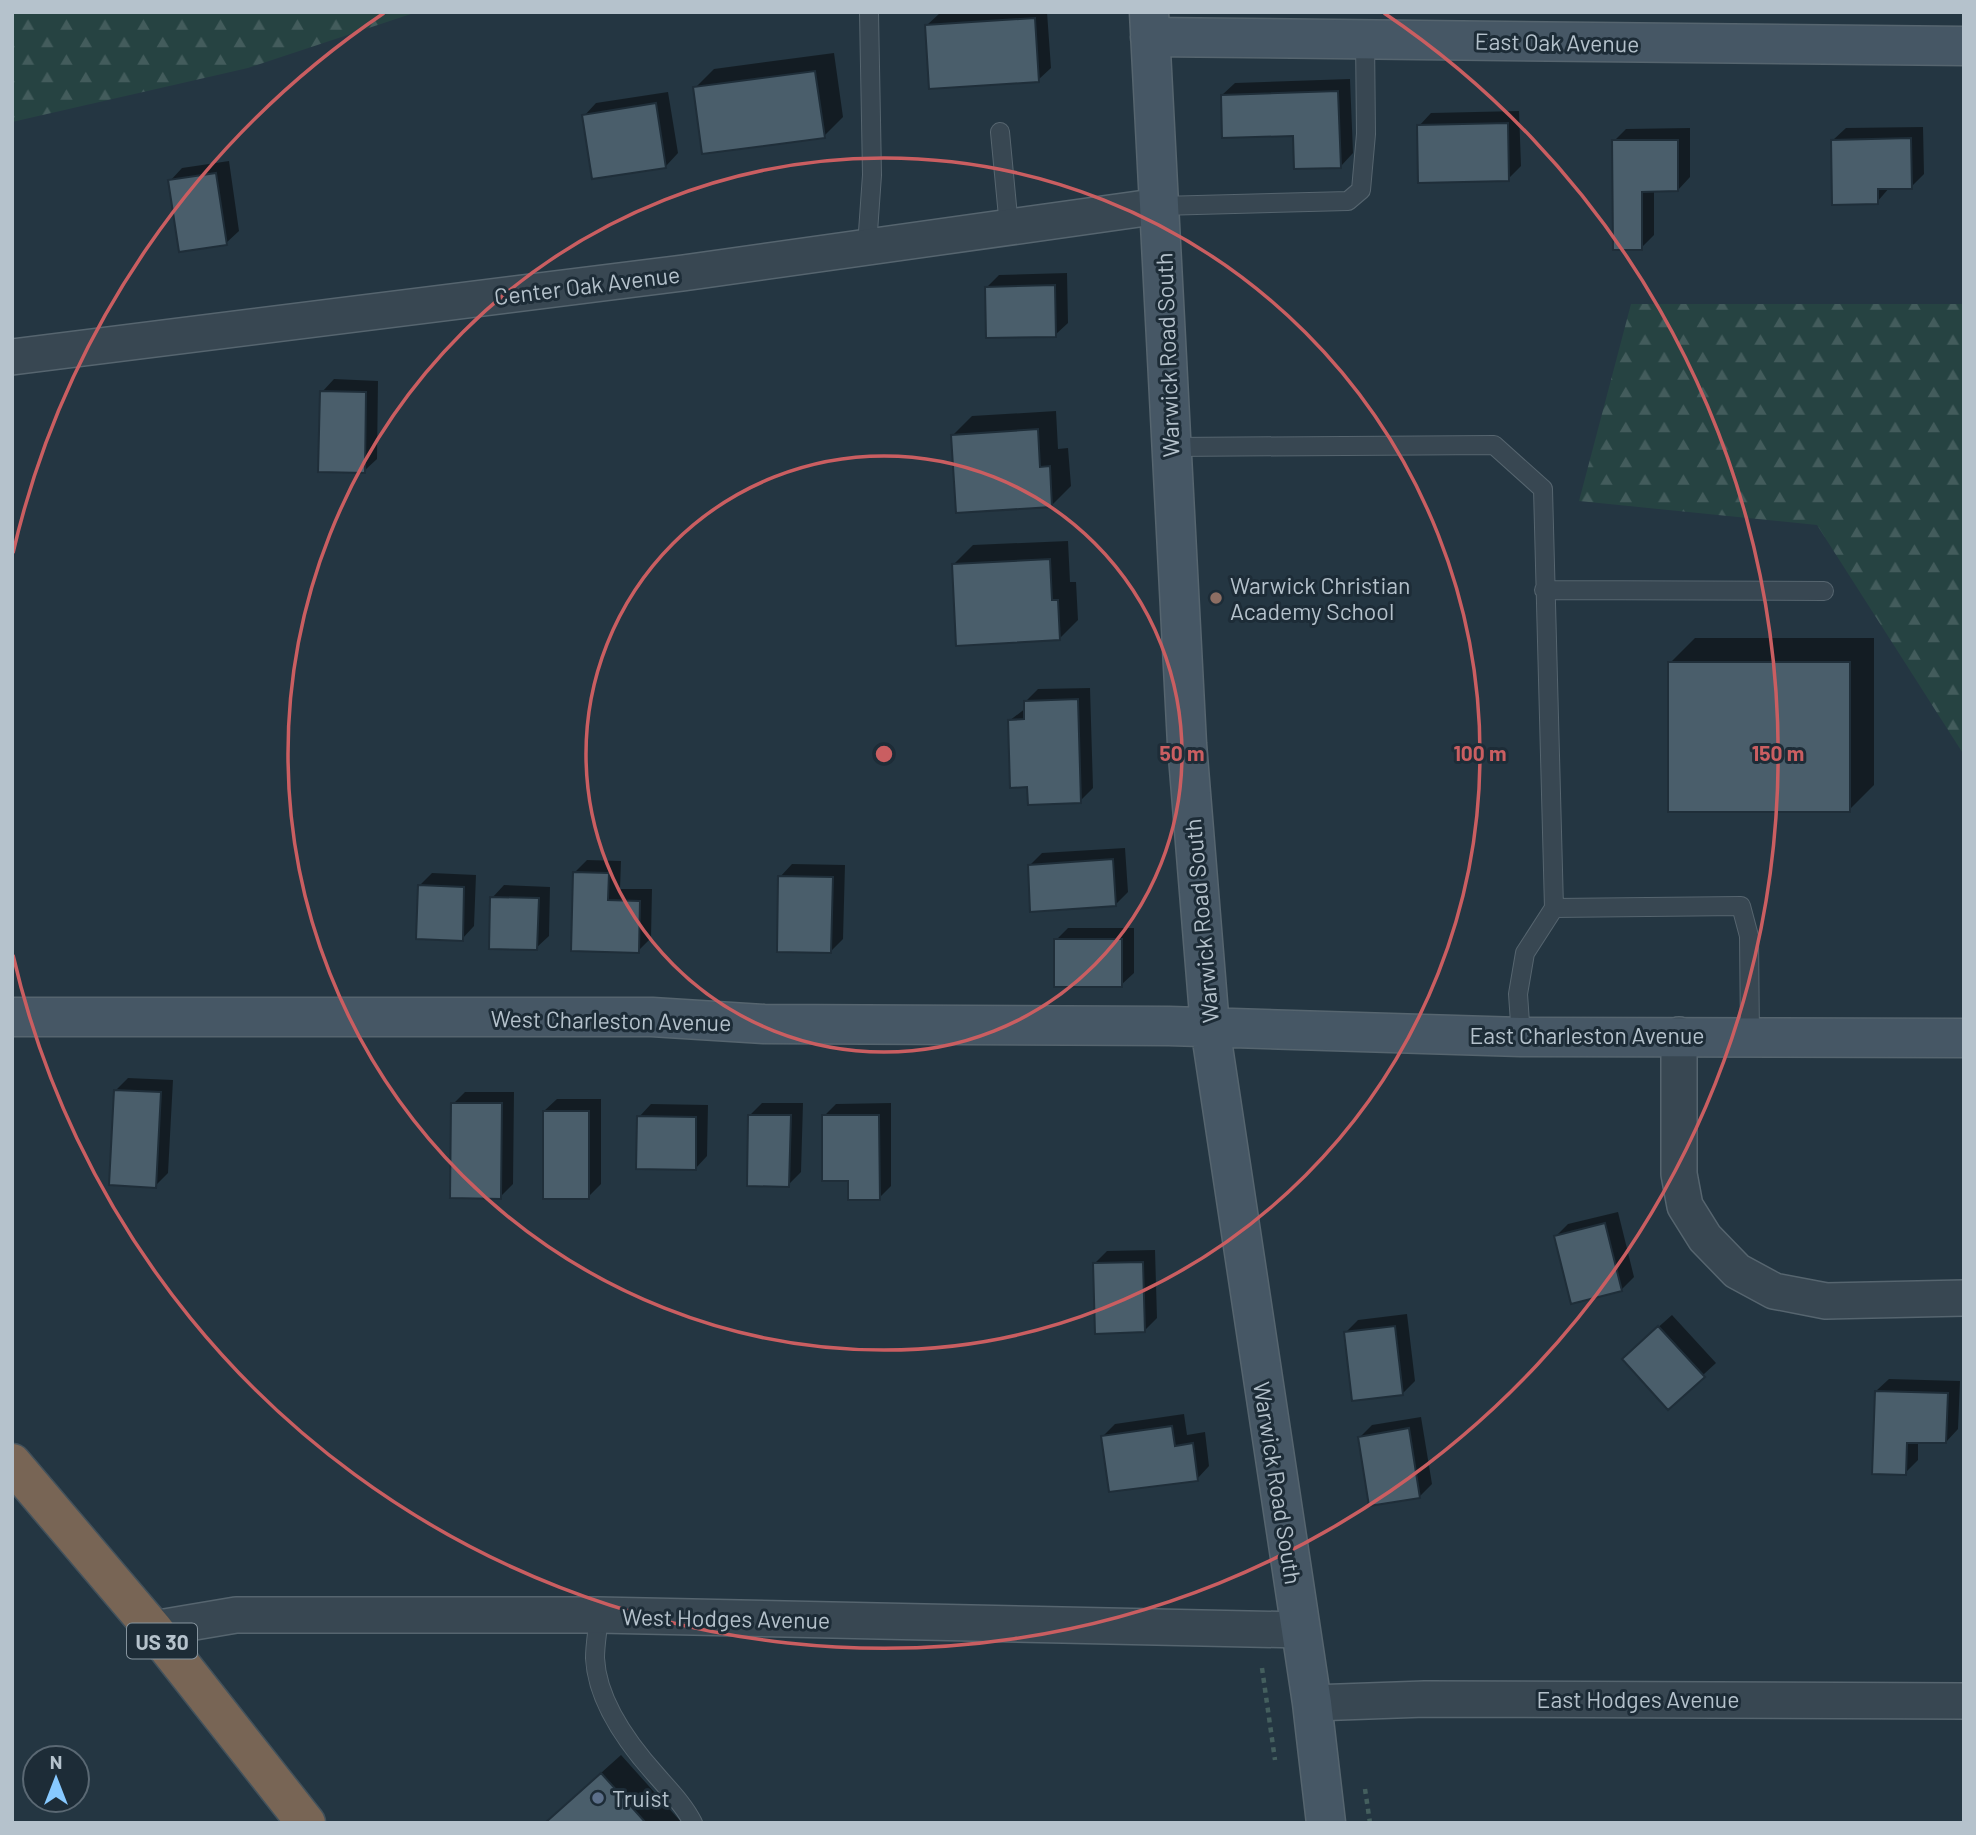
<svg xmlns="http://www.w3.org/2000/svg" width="1976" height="1835" viewBox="0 0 1976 1835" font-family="Barlow,sans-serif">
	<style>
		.forest { fill: url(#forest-firs) }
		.shadow { fill: #0007 }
		.building { fill: #4a5e6b; stroke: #1f2e39; stroke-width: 2 }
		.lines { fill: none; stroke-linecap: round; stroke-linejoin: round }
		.lane-casing { stroke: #56656f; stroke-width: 20 }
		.street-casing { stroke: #56656f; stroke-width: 38 }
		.secondary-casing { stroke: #56656f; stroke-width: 41 }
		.highway-casing { stroke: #43525c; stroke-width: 41 }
		.path { stroke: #445f5e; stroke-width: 4.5; stroke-dasharray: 5 5; stroke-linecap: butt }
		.lane { stroke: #384752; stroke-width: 18 }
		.street { stroke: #384752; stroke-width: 35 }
		.secondary { stroke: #465765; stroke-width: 38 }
		.highway { stroke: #786555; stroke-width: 38 }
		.ring { fill: none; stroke: #ca5e61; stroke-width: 3.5 }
		.education-dot { fill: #8d6e63; stroke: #1d2c37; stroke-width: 2.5 }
		.service-dot { fill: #5c6f8a; stroke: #1d2c37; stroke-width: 2.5 }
		.labels { text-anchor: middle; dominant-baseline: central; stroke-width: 6; stroke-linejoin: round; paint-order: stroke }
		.shield { fill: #1d2c37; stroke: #87959f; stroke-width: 2 }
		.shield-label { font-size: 21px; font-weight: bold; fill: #b5c2cc }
		.street-label { font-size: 23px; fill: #b5c2cc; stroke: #1d2c37 }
		.poi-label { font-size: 23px; fill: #b5c2cc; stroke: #1d2c37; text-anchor: start }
		.centre { fill: #ca5e61; stroke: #1d2c37; stroke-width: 3.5 }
		.ring-label { font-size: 21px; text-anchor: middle; font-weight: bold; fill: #ca5e61; stroke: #1d2c37; stroke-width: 6; stroke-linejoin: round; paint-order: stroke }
	</style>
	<defs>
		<pattern id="forest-firs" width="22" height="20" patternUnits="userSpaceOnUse" patternTransform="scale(1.75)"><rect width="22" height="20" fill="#264342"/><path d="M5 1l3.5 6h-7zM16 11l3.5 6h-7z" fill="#435c5c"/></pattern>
	</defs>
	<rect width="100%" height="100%" fill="#243642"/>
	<path class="forest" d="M12,12H417L248,68L12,122Z
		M1631,304H1964V755L1817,525L1579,501Z"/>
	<path class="shadow" d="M1047,12L1051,68L1038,80L927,25L940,13Z
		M834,53L843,117L824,136L695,88L714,69Z
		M1350,79L1353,153L1341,166L1295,134L1222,95L1235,83Z
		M668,92L678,153L666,166L584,116L596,103Z
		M1519,111L1521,166L1508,179L1419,126L1431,113Z
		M1923,127L1924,174L1911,187H1890L1877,202L1833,140L1846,128Z
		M1690,128V177L1678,190H1654V235L1641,248L1614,141L1626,129Z
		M229,161L239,231L226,243L170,181L182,168Z
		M1067,273L1068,323L1055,335L987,287L999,275Z
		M334,379L378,381L377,459L364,471L322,392Z
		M1056,411L1058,449L1068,448L1071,486L1052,505L953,435L972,416Z
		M1068,541L1070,582H1076L1078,620L1059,639L954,564L973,545Z
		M1695,638H1874V785L1849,810L1670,663Z
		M1090,688L1093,788L1080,801L1029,786L1009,721L1026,708V701L1038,689Z
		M1125,848L1128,892L1115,905L1030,865L1042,853Z
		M587,860L621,861L620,889H652L651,938L638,951L574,873Z
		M792,864L845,865L843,939L830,952L780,877Z
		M432,873L476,875L474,926L462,939L419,886Z
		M504,885L550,887L549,936L536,948L492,898Z
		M1068,928H1134V973L1121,985L1056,940Z
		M128,1078L173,1080L168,1173L155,1186L116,1090Z
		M465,1092H514L513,1184L500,1197L453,1104Z
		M557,1099H601V1184L588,1197L544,1111Z
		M762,1103H803L801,1172L788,1185L750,1115Z
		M891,1103V1186L879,1198L850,1179L824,1116L836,1104Z
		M651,1104L708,1105L707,1156L695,1169L639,1117Z
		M1618,1212L1634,1277L1621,1290L1556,1236L1568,1224Z
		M1155,1250L1157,1318L1144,1331L1094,1264L1107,1251Z
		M1407,1314L1415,1381L1402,1394L1346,1332L1358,1320Z
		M1672,1315L1716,1363L1668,1407L1637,1346Z
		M1889,1379L1960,1381L1958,1429L1946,1442L1918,1441V1460L1905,1473L1876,1391Z
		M1184,1414L1187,1435L1205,1432L1209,1466L1197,1479L1103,1436L1115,1424Z
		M1421,1417L1432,1484L1420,1496L1360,1437L1372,1425Z
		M621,1755L682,1823H547L562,1808Z"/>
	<path class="building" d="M1035,18L1039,82L929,89L925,25Z
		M815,71L825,138L702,154L693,87Z
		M1338,91L1341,168L1294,169L1293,136L1222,138L1221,95Z
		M656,103L666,168L592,179L582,115Z
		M1508,123L1509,181L1418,183L1417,125Z
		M1911,138L1912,189H1878V204L1832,205L1831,140Z
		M1612,140H1678V191L1642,192V250H1613Z
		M216,173L227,245L179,252L168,180Z
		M1055,285L1056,337L986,338L985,287Z
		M320,391L366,392L365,473L318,472Z
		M1038,429L1040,467L1050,466L1052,507L956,513L951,435Z
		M1050,559L1052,600H1058L1060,640L956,646L952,564Z
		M1668,662H1850V812H1668Z
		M1078,699L1081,803L1028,805L1027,787L1010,788L1008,720L1024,719V701Z
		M1113,859L1116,906L1030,912L1028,865Z
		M573,872L609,873L608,900L640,901L639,953L571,951Z
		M778,876L833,877L831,953L777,952Z
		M418,885L464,887L463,941L416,939Z
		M490,897L539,898L537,950L489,949Z
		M1054,939H1122V987H1054Z
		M114,1090L161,1092L156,1188L109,1185Z
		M451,1103H502L501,1199L450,1198Z
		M543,1111H589V1199H543Z
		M748,1115H791L789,1187L747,1186Z
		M822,1115H879L880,1200H848V1181H822Z
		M637,1116L696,1117V1170L636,1169Z
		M1605,1223L1622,1291L1571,1304L1554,1236Z
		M1143,1262L1145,1332L1095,1334L1093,1263Z
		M1395,1326L1403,1395L1352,1401L1344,1332Z
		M1658,1326L1705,1377L1668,1410L1622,1359Z
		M1875,1391L1948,1393L1946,1443H1907L1906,1475L1872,1474Z
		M1172,1426L1175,1446L1193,1443L1198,1481L1109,1492L1101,1436Z
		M1409,1428L1420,1498L1369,1506L1358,1437Z
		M601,1773L646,1823H545Z"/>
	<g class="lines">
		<defs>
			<path id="lane" d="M1000,132L1009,227
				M1160,206L1348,201L1361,190L1366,134L1365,39
				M867,246L872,175L869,12
				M1171,447L1494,445L1543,489L1554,908L1525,953L1518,994L1521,1037
				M1544,590L1824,591
				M1554,908L1741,906L1749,936L1750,1036
				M599,1615C598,1629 595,1644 595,1658C597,1701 629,1745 657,1776C670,1791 684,1805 693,1823"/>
			<path id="street" d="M12,357L683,273L1160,206
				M1679,1035V1174L1685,1206L1705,1238L1737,1271L1774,1291L1826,1301L1964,1298
				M153,1629L236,1615H599L1301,1630
				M1312,1703L1425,1699L1964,1701"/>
			<path id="secondary" d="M1149,12L1187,744L1210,1027L1312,1703L1326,1823
				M1150,37L1964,46
				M12,1017H652L764,1024L1169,1026L1521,1037L1964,1038"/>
			<path id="highway" d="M12,1463L153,1629L306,1823"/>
		</defs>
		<use href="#lane" class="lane-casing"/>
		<use href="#street" class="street-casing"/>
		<use href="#secondary" class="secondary-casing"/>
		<use href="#highway" class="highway-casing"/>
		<path class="path" d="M1262,1668L1275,1760
			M1365,1789L1370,1823"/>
		<use href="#lane" class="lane"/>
		<use href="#street" class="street"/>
		<use href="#secondary" class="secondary"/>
		<use href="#highway" class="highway"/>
	</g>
	<g class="ring">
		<circle cx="884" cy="754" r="298"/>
		<circle cx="884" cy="754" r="596"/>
		<path d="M13 553A894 894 0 0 1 384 13M1384 13A894 894 0 1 1 13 955"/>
	</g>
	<circle class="education-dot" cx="1216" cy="598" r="7"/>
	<circle class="service-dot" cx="598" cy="1798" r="7"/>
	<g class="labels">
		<rect class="shield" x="127" y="1623.5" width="70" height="35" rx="5"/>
		<g class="shield-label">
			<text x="162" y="1641">US 30</text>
		</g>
		<g class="street-label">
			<text transform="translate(1557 42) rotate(1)">East Oak Avenue</text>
			<text transform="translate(587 285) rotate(-7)">Center Oak Avenue</text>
			<text transform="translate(1167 355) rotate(-92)">Warwick Road South</text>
			<text transform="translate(1201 921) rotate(-95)">Warwick Road South</text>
			<text transform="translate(611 1020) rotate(1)">West Charleston Avenue</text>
			<text x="1587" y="1035">East Charleston Avenue</text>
			<text transform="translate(1278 1483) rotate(81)">Warwick Road South</text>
			<text transform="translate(726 1618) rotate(1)">West Hodges Avenue</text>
			<text x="1638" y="1699">East Hodges Avenue</text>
		</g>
		<g class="poi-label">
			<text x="1230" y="585">Warwick Christian<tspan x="1230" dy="26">Academy School</tspan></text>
			<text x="612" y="1798">Truist</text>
		</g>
	</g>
	<circle cx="884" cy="754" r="10" class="centre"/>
	<g class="ring-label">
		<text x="1182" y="761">50 m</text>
		<text x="1480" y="761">100 m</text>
		<text x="1778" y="761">150 m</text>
	</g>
	<rect width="1976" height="1835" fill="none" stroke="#b5c2cc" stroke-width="28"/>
	<g transform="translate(56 1779)"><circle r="33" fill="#1d2c37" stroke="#5a6873" stroke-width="2"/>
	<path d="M0-5L12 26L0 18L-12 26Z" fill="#87c9ff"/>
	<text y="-10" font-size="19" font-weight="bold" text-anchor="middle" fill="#b5c2cc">N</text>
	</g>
</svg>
